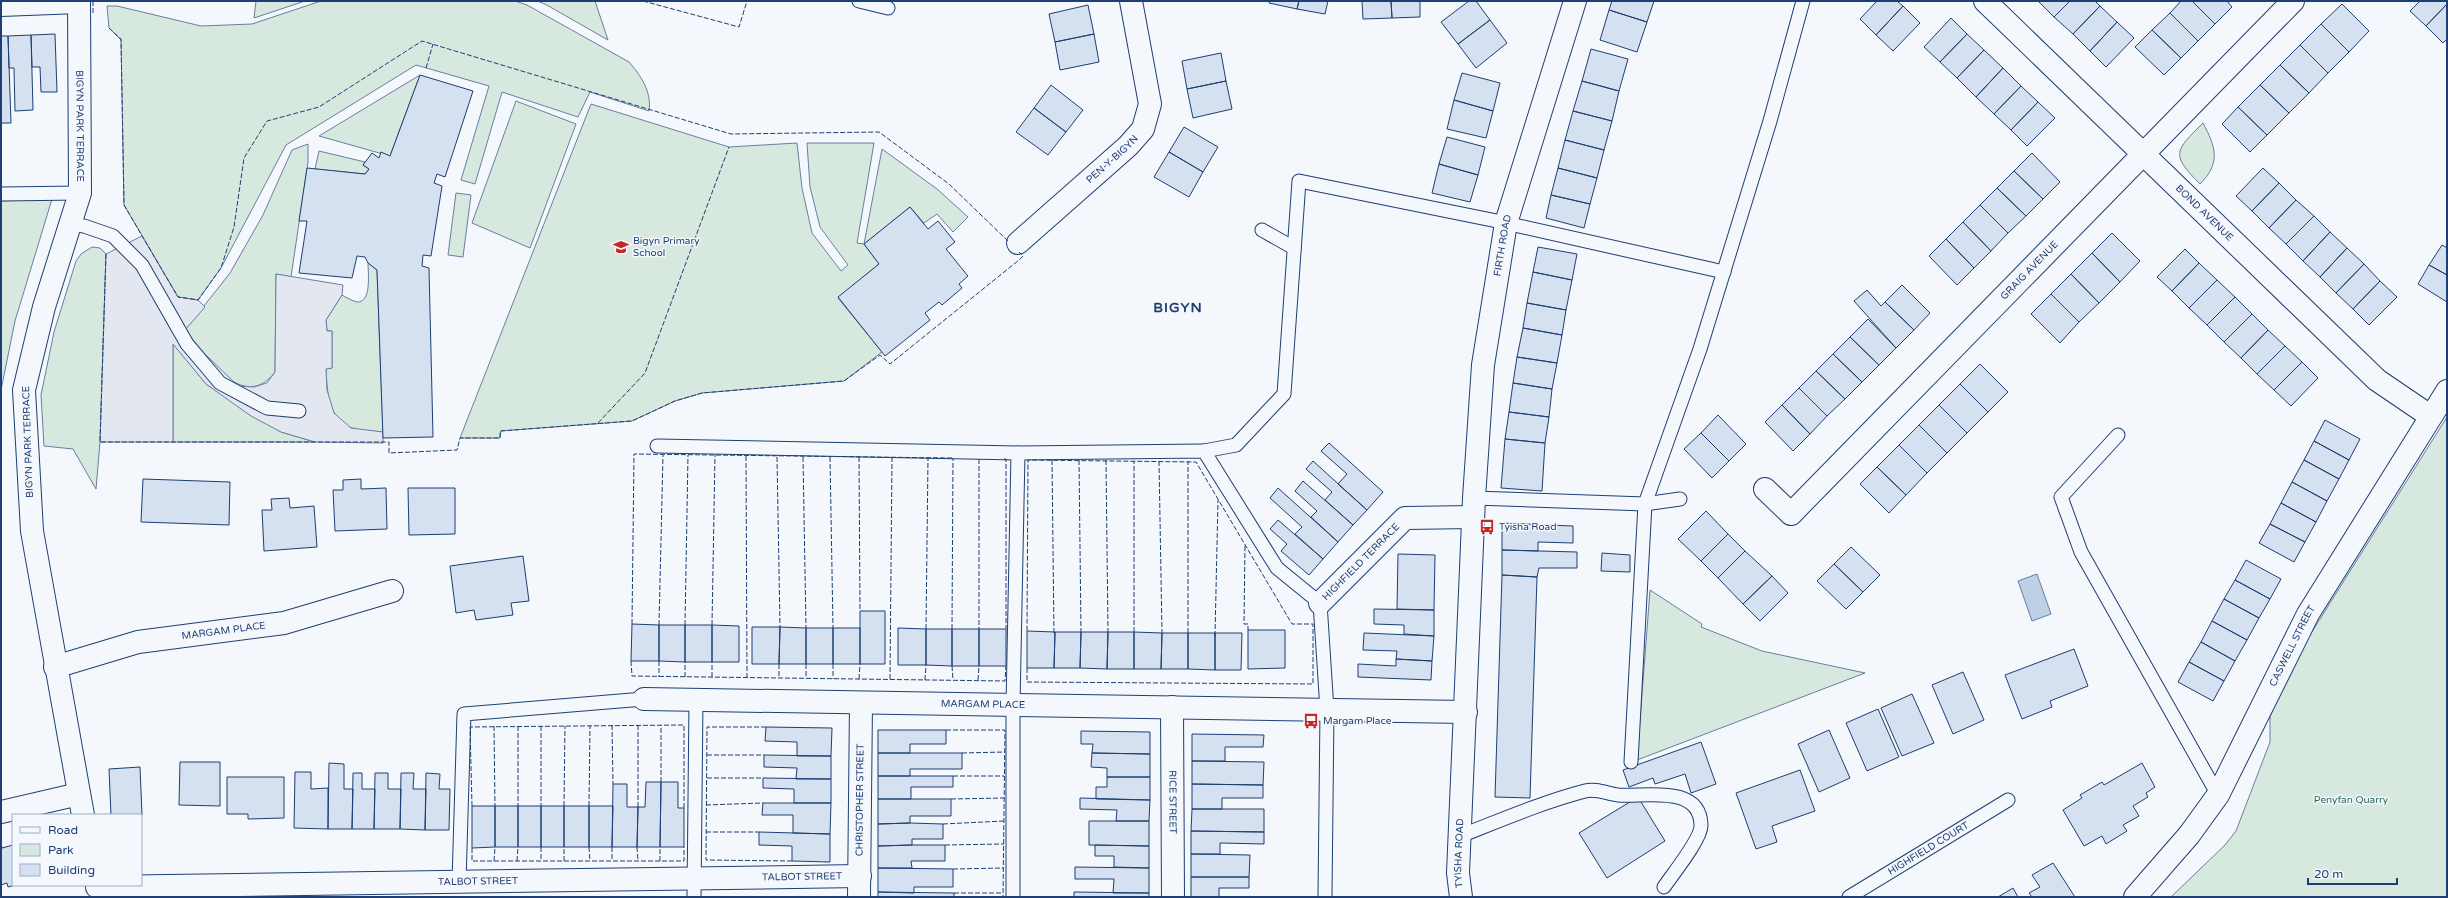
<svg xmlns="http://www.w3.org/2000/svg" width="2448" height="898" viewBox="0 0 2448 898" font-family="'Varela Round',sans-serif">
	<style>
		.green { fill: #d7e8df; stroke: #687fa3 }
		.parking { fill: #e3e8f0; stroke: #687fa3 }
		.water { fill: #bed0e5; stroke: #687fa3 }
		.building { fill: #d5e0f0; stroke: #1d3f73 }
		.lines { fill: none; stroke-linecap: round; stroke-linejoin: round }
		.lane-casing { stroke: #1d3f73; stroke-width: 15 }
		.street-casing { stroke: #1d3f73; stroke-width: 24 }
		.lane { stroke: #f4f7fb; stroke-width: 13 }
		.street { stroke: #f4f7fb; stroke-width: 22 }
		.fence { stroke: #1d3f73; stroke-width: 1; stroke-dasharray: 5 2; stroke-linecap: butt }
		.labels { text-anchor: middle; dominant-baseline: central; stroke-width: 3; stroke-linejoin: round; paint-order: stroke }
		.street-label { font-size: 10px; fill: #1d3f73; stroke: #f4f7fb }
		.poi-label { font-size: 10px; fill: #1d3f73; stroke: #f4f7fb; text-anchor: start }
		.park-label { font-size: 10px; fill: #2c6c60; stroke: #f4f7fb }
		.district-label { font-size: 14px; font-weight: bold; letter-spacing: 1px; fill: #1d3f73; stroke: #f4f7fb }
	</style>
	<rect width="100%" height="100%" fill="#f4f7fb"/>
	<path class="green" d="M256,1H305L254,18Z
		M321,1H515L527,5L629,62C641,76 652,92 649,111L590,92L578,117L502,92L475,184L461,180L489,86L416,65L286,145L221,268L198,300L178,297L124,205L121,40L109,28L107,6H117L201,26L252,24Z
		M537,1H595L608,40L545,4Z
		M420,75L390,156L319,136Z
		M516,101L576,124L530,248L472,223Z
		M591,104L729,147L797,143L802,188L812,233L841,271L848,265L820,227L810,187L807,143H874L857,243L864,244L882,149L937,189L968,217L953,232L937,214L924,223L910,207L864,244L879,264L838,298L882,352L844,381L702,393L675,401L632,421L501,431L500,438H460Z
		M2203,123C2216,147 2221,163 2200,184C2170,154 2175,151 2203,123Z
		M308,144V162L291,277L276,274L275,372C243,414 205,355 185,330L230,273L263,215L292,150Z
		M319,151L365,162L363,165L369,169L365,174L315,169Z
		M456,193L471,195L463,257L448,255Z
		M52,199L15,321L1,390V201Z
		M92,247L100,248L106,254L100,442L96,489L73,449L44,446L41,395L54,332L76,261L81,254Z
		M368,263L377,270L383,432C374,431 361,431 352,428C328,420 327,390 326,369L332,368V331H327L326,320L342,295C346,297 352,301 357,302C372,303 368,272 368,263Z
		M173,343L206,384L281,432L315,442H173Z
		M2447,417V897H2171L2225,845L2236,831L2270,742V717L2277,694L2303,646Z
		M1650,590L1702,624L1701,627L1762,651L1865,673L1637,760Z"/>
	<path class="parking" d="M142,236L178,297L198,300L205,307L185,330L204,353L238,386L254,387L267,383L275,372L276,274L343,285L342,295L326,320L327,331H332V368L326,369L327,390L334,413L351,428L383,432V443L315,442L281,432L251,416L206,384L173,344V442H100L106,254Z"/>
	<path class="water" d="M2037,574L2051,614L2032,621L2018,581Z"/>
	<path class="building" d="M1270,1H1299L1297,9L1269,3Z
		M1299,1H1328L1325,14L1297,9Z
		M1362,1H1391L1392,18L1363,19Z
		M1391,1H1420V17L1392,18Z
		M1469,1H1476L1490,20L1458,44L1441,22Z
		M1612,1H1654L1647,22L1609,10Z
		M1877,1H1897L1903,6L1876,35L1860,19Z
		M2038,1H2070L2054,17Z
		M2070,1H2095L2100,6L2073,34L2054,17Z
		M2181,1H2192L2215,24L2198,41L2170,13Z
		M2192,1H2227L2232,7L2215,24Z
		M2420,1H2447V4L2426,26L2410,11Z
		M2342,4L2369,31L2349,52L2321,24Z
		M2447,4V39L2443,43L2426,26Z
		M1088,5L1094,34L1055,42L1049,14Z
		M1903,6L1920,23L1893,51L1876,35Z
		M2100,6L2117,22L2090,51L2073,34Z
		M1609,10L1647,22L1637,52L1600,40Z
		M2170,13L2198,41L2181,58L2152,30Z
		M1951,18L1967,34L1940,62L1924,47Z
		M1490,20L1507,43L1476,68L1458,44Z
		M2117,22L2134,38L2106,67L2090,51Z
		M2321,24L2349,52L2328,73L2300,45Z
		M2152,30L2181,58L2164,75L2135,47Z
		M55,34L57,92H41L40,67H32L31,35Z
		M1094,34L1099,62L1060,70L1055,42Z
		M1967,34L1984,50L1957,78L1940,62Z
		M31,35L33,110L15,111L14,68H9L8,36Z
		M1,36H8L11,123H1Z
		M2300,45L2328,73L2309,93L2280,65Z
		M1591,49L1628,59L1619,91L1582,81Z
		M1984,50L2003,68L1976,97L1957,78Z
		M1221,53L1226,81L1187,89L1182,61Z
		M2280,65L2309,93L2289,113L2260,85Z
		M2003,68L2021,86L1994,114L1976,97Z
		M1462,73L1500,83L1493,111L1454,100Z
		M420,75L473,91L445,177L437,174L434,183L442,186L431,256L423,255L422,266L429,268L433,437L383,438L377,270L368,263L365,257L357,256L352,278L299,273L307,221H299L307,168L365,174L369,169L363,165L372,153L379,158L381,152L390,156Z
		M1226,81L1232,109L1193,118L1187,89Z
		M1582,81L1619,91L1612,121L1573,111Z
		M1051,85L1083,110L1066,132L1034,108Z
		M2260,85L2289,113L2267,135L2238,107Z
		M2021,86L2038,102L2011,130L1994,114Z
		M1454,100L1493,111L1486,138L1447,129Z
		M2038,102L2055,118L2027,146L2011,130Z
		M2238,107L2267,135L2250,152L2222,124Z
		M1034,108L1066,132L1048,155L1016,132Z
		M1573,111L1612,121L1604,150L1565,140Z
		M1184,127L1218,147L1203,172L1169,152Z
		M1447,137L1485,147L1478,175L1439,164Z
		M1565,140L1604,150L1597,178L1558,168Z
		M1169,152L1203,172L1189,197L1154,177Z
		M2032,153L2060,182L2043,199L2014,171Z
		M1439,164L1478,175L1470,202L1432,193Z
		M1558,168L1597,178L1590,204L1551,195Z
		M2263,168L2279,183L2252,211L2236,196Z
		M2014,171L2043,199L2026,216L1997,188Z
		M2279,183L2296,200L2269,228L2252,211Z
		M1997,188L2026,216L2008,233L1980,205Z
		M1551,195L1590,204L1584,228L1546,218Z
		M2296,200L2314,216L2286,244L2269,228Z
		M1980,205L2008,233L1991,251L1963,222Z
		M910,207L928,229L938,221L955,242L946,249L968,276L959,284L962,288L942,305L939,302L925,313L930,320L885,356L838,297L879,264L864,244Z
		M2314,216L2330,232L2303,261L2286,244Z
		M1963,222L1991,251L1974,268L1946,239Z
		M2330,232L2347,248L2320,277L2303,261Z
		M2112,233L2140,261L2120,282L2092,253Z
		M1946,239L1974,268L1957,285L1929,256Z
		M2442,245L2447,248V275L2429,265Z
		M1538,247L1577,254L1572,280L1533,272Z
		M2347,248L2364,264L2336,293L2320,277Z
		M2185,249L2199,263L2172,291L2157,277Z
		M2092,253L2120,282L2099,303L2071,274Z
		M2199,263L2217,280L2189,308L2172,291Z
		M2364,264L2380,281L2353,309L2336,293Z
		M2429,265L2447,275V302L2418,284Z
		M1533,272L1572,280L1566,310L1527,303Z
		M2071,274L2099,303L2079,322L2051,294Z
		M2217,280L2235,297L2207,325L2189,308Z
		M2380,281L2397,297L2369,325L2353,309Z
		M1902,285L1930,313L1914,330L1885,302Z
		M1867,290L1881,306L1885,302L1914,330L1896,348L1854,301Z
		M2051,294L2079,322L2060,343L2031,314Z
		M2235,297L2252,314L2224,342L2207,325Z
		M1527,303L1566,310L1562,335L1523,328Z
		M2252,314L2268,330L2241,358L2224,342Z
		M1868,319L1896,348L1879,365L1850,337Z
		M1523,328L1562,335L1557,363L1517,357Z
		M2268,330L2285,346L2257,374L2241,358Z
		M1850,337L1879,365L1862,382L1833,354Z
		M2285,346L2302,362L2274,390L2257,374Z
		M1833,354L1862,382L1845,399L1816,371Z
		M1517,357L1557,363L1552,389L1513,383Z
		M2302,362L2318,378L2291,406L2274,390Z
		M1980,364L2008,392L1988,412L1960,384Z
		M1816,371L1845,399L1827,416L1799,388Z
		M1513,383L1552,389L1549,417L1509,412Z
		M1960,384L1988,412L1967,433L1939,405Z
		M1799,388L1827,416L1810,434L1782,405Z
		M1782,405L1810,434L1793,451L1765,422Z
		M1939,405L1967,433L1947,453L1919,425Z
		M1509,412L1549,417L1545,443L1505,439Z
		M1718,415L1746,444L1729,461L1701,433Z
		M2325,420L2360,439L2349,460L2314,441Z
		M1919,425L1947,453L1927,473L1899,445Z
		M1701,433L1729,461L1712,478L1684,449Z
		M1505,439L1545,443L1542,491L1501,488Z
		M2314,441L2349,460L2339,479L2304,460Z
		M1329,443L1383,492L1367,510L1338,484L1347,474L1321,451Z
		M1899,445L1927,473L1906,495L1877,467Z
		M2304,460L2339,479L2327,501L2292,482Z
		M1313,461L1367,510L1353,525L1325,500L1332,492L1306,469Z
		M1877,467L1906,495L1889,513L1860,484Z
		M143,479L230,482L229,525L141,522Z
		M361,479V489L386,488L387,529L335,531L333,490H343V480Z
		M1303,481L1353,525L1338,542L1311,517L1317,511L1295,491Z
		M2292,482L2327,501L2316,522L2281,503Z
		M408,488H455V534L409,535Z
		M1278,488L1338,542L1323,559L1295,534L1302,527L1270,498Z
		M289,498L290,508L314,506L317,547L264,551L262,510H272L271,499Z
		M2281,503L2316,522L2305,542L2270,524Z
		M1706,511L1728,534L1701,561L1678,539Z
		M1278,520L1323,559L1309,575L1281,551L1287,544L1270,529Z
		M1502,523L1573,526V543L1538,542V551L1502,550Z
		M2270,524L2305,542L2294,562L2259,543Z
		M1728,534L1745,551L1718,578L1701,561Z
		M1851,547L1880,575L1863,592L1834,564Z
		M1502,550L1577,552V568H1539L1537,577L1502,575Z
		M1745,551L1772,576L1743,604L1718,578Z
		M1602,553L1630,555V572L1601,571Z
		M1398,554L1435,555L1434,610L1397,609Z
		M523,556L529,601L511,603L513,615L476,620L474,610L456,613L450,566Z
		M2246,560L2281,579L2270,599L2235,580Z
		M1834,564L1863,592L1846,609L1817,581Z
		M1502,575L1537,577L1530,798L1495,797Z
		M1772,576L1788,593L1760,621L1743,604Z
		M2235,580L2270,599L2259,618L2224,599Z
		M2224,599L2259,618L2247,640L2212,621Z
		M1374,609L1434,610V636L1404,634V625L1374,624Z
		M860,611H885V664H860Z
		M2212,621L2247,640L2235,661L2201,642Z
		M632,624L659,625V661H631Z
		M659,625H685V662L659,661Z
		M685,625H712V662H685Z
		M712,625L739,626V662H712Z
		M752,627H780L779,664H752Z
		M780,627L806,628V664H779Z
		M806,628H833V664H806Z
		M833,628H860V664H833Z
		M898,628L926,629V665H898Z
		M926,629H952V666L926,665Z
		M952,629H979V666H952Z
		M979,629H1006V666H979Z
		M1248,630H1285V668L1248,669Z
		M1027,631L1055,632L1054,668H1027Z
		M1055,632H1081L1080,668H1054Z
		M1081,632H1108L1107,669L1080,668Z
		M1108,632H1134V669H1107Z
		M1134,632L1162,633L1161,669H1134Z
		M1162,633H1188V669H1161Z
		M1188,633H1215V670L1188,669Z
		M1215,633H1242L1241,670H1215Z
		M1364,633L1434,636L1432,661L1396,659L1397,651L1363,650Z
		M2201,642L2235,661L2224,681L2189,662Z
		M2074,649L2088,686L2050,701L2052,707L2022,719L2005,675Z
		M1396,659L1432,661L1431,680L1358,677V664L1396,666Z
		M2189,662L2224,681L2213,701L2178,682Z
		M1963,672L1984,720L1953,734L1932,685Z
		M1912,694L1934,743L1902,756L1881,708Z
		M1878,709L1899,757L1867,771L1846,723Z
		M766,727L832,728L831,756H797V742L765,741Z
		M878,730H946V744H910V753H878Z
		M1829,730L1850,778L1819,792L1798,744Z
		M1081,731L1150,732V754L1092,753L1093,744H1081Z
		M1192,734L1264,735L1263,747H1225V761H1192Z
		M1701,742L1716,784L1691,793L1685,774L1655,784L1653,778L1629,787L1623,770Z
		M878,753H962V769H910V776H878Z
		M1092,753L1150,754V777H1107V768L1091,767Z
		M764,755L831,756V779H796L797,768L764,767Z
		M1192,761L1264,762L1263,785L1192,784Z
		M180,762H220V806L179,805Z
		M329,763L344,764V789H353L352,829H328Z
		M2142,763L2155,787L2146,793L2148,797L2133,806L2139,816L2123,825L2127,831L2106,844L2102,836L2084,846L2063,810L2082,798L2080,795L2102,782L2104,785Z
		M140,767L142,815H111L109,769Z
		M1800,770L1815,811L1772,826L1777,842L1756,849L1736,793Z
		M295,772H311V789L328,788V829L294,828Z
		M353,773H362V789H375L374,829H352Z
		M375,773H388V789H401L400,829H374Z
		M401,773H414L413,789H426L425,830L400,829Z
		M426,773L440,774L439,789H450L449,830H425Z
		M878,776H953V787H911V799H878Z
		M227,777H284V818L248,819V814H227Z
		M1107,777H1150V800L1096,799V787H1107Z
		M763,778L831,779V803H794V789L763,788Z
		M646,782H661L660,847H637L638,807H645Z
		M661,782H678V808H684V847H660Z
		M613,784H627V807H638L637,847H612Z
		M1192,784L1263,785V798H1222V809H1192Z
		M1638,797L1665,841L1607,878L1579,833Z
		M1080,798L1150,800L1149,821H1116L1117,810L1080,809Z
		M878,799H951V816H910V823L878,824Z
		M763,803H831L830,834L793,833V815H762Z
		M472,806H495V847L472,848Z
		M495,806H518V847H495Z
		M518,806H541V847H518Z
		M541,806H564V847H541Z
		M564,806H589V847H564Z
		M589,806H613L612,847H589Z
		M1192,809H1264V832L1191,831Z
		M1089,821H1149V846L1089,845Z
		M910,823L943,824V839H912V845L878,846V824Z
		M1191,831L1264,832V844L1220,843V854H1191Z
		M759,832L830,834V862L792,861V846L759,845Z
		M1,843L2,848L13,845V885H16L8,887L7,883L1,885Z
		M912,845H945V861H911L912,868H878V846Z
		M1095,845L1149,846V868L1114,867V856H1095Z
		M1191,854L1250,855L1249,877H1191Z
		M2053,863L2075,897H2032L2029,893L2040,887L2032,875Z
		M1075,867L1149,868V893H1113L1114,879H1075Z
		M878,868L953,869V887H914V893L878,892Z
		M1191,877H1249V888H1219V897H1191Z
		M2013,888L2018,897H1998Z
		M878,892L954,893V897H878Z
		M1074,892L1149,893V897H1074Z"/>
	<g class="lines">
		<defs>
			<g id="lane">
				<path d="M859,1L888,8"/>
				<path d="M1,194L80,193"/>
				<path d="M70,224L84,226L113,236L142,265L187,344L220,383L267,408L299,411"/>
				<path d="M1262,230L1294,248"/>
				<path d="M2118,435L2061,497L2081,552L2218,795"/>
				<path d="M657,446L1018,453L1204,451L1277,568L1320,603L1327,710L1325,897"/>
				<path d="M1204,451L1236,445L1284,394L1299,181L1492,220L1724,272"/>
				<path d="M1474,498L1645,504L1680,499"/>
				<path d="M1631,762L1645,504L1700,349L1770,121L1803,1"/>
				<path d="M1460,836C1501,820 1543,802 1585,791C1596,788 1608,794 1618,795C1645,797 1700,784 1701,825C1702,838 1672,875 1664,887"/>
				<path d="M459,882L464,714L644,699"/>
				<path d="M694,897L696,700"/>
				<path d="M1013,897V705L1018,453"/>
				<path id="s1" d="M1849,897L2008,800"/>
			</g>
			<g id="street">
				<path id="s2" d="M79,1L80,193L44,307L24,390L32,531L83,815"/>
				<path id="s3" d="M1985,1L2377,380L2430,416"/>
				<path d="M1,5L79,2"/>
				<path id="s4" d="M1018,243L1128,146L1143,129L1150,104L1131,1"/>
				<path id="s5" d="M1765,489L1791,514L2293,1"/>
				<path id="s6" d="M1320,603L1405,518L1473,517"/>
				<path id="s7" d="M55,667L138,642L284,623L392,591"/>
				<path id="s8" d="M644,699L1466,712"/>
				<path id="s9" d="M1172,707L1173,897"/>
				<path d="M1,812L79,794"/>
				<path id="s10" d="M97,887L860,876"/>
				<path id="s11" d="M859,897L861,703"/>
				<path id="s12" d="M1461,897L1458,873L1474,498L1483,365L1506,223L1575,1"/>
				<path id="s13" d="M2135,897L2189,835L2218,795L2308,614L2447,391"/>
			</g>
		</defs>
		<use href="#lane" class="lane-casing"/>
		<use href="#street" class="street-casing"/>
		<use href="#lane" class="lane"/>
		<use href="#street" class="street"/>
		<path class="fence" d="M93,1V15
			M643,1L739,27L747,1
			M109,28L121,39L124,205L178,297L198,300L221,268L234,227L244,158L267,121L319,107L422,41L731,134L879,132L949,184L1009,242
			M426,68L433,44
			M106,254L100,442H389V453L457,450L460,438H500V431L632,421L675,401L702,393L844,381L880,355L890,364L1019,260L1023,256L1019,252
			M598,423L645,373L729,147
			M746,456L747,677
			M777,457L780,627
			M803,457L806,628
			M830,457L833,628
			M859,457L860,611
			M979,459V629
			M1004,459H1006V629
			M1052,460L1054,634
			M1079,460L1081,632
			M1106,460L1108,632
			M1159,461L1162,633
			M1245,546L1244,624H1248V630
			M632,624L634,454L952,458
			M659,625L663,455
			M685,625L688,455
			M712,625L715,455
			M926,629L928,458
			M952,629L953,458
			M1134,632V461
			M1188,633V461
			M1215,636L1218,500
			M631,661L632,676L1005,681L1006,666
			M659,661V677
			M779,664V678
			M806,664V678
			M833,664V679
			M952,666L953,680
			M1027,668V682L1313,684V624H1292L1196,462L1028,460L1027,631
			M685,677V662
			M712,677V662
			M859,679L860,664
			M890,679L892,457
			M925,680L926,665
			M978,680L979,666
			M612,725L613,784
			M638,725V807
			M494,726L495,806
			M518,726V806
			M541,726V806
			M766,727H707L706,860L792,861
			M946,730H1005L1003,897
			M962,753L1005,752
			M707,755H764
			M953,776H1004
			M707,778H763
			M661,782V725
			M951,799L1004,798
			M706,805L763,803
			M472,806L470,727L684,725V808
			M564,806L565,726
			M589,806L590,726
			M943,824L1004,821
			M706,832H759
			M945,845L1004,844
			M541,847V861
			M589,847L590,861
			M612,847V861
			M637,847L638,861
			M472,848V861H684V847
			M494,861L495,847
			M517,861L518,847
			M564,861V847
			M660,861V847
			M953,869L1003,868
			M954,893H1003"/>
	</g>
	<defs>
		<symbol id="school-bare" viewBox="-9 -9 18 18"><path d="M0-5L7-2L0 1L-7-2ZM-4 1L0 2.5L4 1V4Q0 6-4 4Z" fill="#c62828" stroke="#f4f7fb" stroke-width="2.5" paint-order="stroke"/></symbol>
		<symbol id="bus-bare" viewBox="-9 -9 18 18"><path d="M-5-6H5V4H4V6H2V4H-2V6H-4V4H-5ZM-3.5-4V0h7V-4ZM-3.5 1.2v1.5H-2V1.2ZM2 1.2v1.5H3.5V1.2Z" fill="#c62828" stroke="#f4f7fb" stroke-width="2.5" paint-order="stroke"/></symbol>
	</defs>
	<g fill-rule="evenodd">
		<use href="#school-bare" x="610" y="236" width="22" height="22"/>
		<use href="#bus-bare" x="1476" y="516" width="22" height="22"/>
		<use href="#bus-bare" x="1300" y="710" width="22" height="22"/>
	</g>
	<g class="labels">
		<g class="street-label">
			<text stroke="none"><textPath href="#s2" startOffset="125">BIGYN PARK TERRACE</textPath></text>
			<text stroke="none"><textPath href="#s4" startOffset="126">PEN-Y-BIGYN</textPath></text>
			<text stroke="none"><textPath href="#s3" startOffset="305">BOND AVENUE</textPath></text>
			<text stroke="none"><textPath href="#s12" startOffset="654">FIRTH ROAD</textPath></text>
			<text stroke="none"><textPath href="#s5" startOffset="377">GRAIG AVENUE</textPath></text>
			<text transform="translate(28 442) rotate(-92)">BIGYN PARK TERRACE</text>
			<text stroke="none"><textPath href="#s6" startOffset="58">HIGHFIELD TERRACE</textPath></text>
			<text stroke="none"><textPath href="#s7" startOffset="173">MARGAM PLACE</textPath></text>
			<text stroke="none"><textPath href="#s13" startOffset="298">CASWELL STREET</textPath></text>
			<text stroke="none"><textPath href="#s8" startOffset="339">MARGAM PLACE</textPath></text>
			<text stroke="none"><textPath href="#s11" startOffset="97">CHRISTOPHER STREET</textPath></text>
			<text stroke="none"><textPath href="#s9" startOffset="95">RICE STREET</textPath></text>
			<text stroke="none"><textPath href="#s1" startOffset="93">HIGHFIELD COURT</textPath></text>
			<text stroke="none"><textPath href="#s12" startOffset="44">TYISHA ROAD</textPath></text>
			<text stroke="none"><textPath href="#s10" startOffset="705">TALBOT STREET</textPath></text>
			<text stroke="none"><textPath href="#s10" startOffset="381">TALBOT STREET</textPath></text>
		</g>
		<g class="poi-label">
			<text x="633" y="241">Bigyn Primary<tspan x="633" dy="12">School</tspan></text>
			<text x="1499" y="527">Tyisha Road</text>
			<text x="1323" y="721">Margam Place</text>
		</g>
		<g class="park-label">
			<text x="2351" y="800">Penyfan Quarry</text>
		</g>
		<g class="district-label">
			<text x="1178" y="307">BIGYN</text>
		</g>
	</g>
	<rect width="2448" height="898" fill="none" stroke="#1d3f73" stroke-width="4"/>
	<rect x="12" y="814" width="130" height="72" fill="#f4f7fb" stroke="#9eadc5"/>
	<rect x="20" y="827" width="20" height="6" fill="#f4f7fb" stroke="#9eadc5"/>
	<text x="48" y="834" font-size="12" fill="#1d3f73">Road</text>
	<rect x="20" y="844" width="20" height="12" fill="#d7e8df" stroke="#9eadc5"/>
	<text x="48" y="854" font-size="12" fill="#1d3f73">Park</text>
	<rect x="20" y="864" width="20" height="12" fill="#d5e0f0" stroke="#9eadc5"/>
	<text x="48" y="874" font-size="12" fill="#1d3f73">Building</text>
	<path d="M2308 878v6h89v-6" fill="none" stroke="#1d3f73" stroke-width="2"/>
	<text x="2314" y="878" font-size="12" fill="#1d3f73" stroke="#f4f7fb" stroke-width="3" paint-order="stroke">20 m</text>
</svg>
